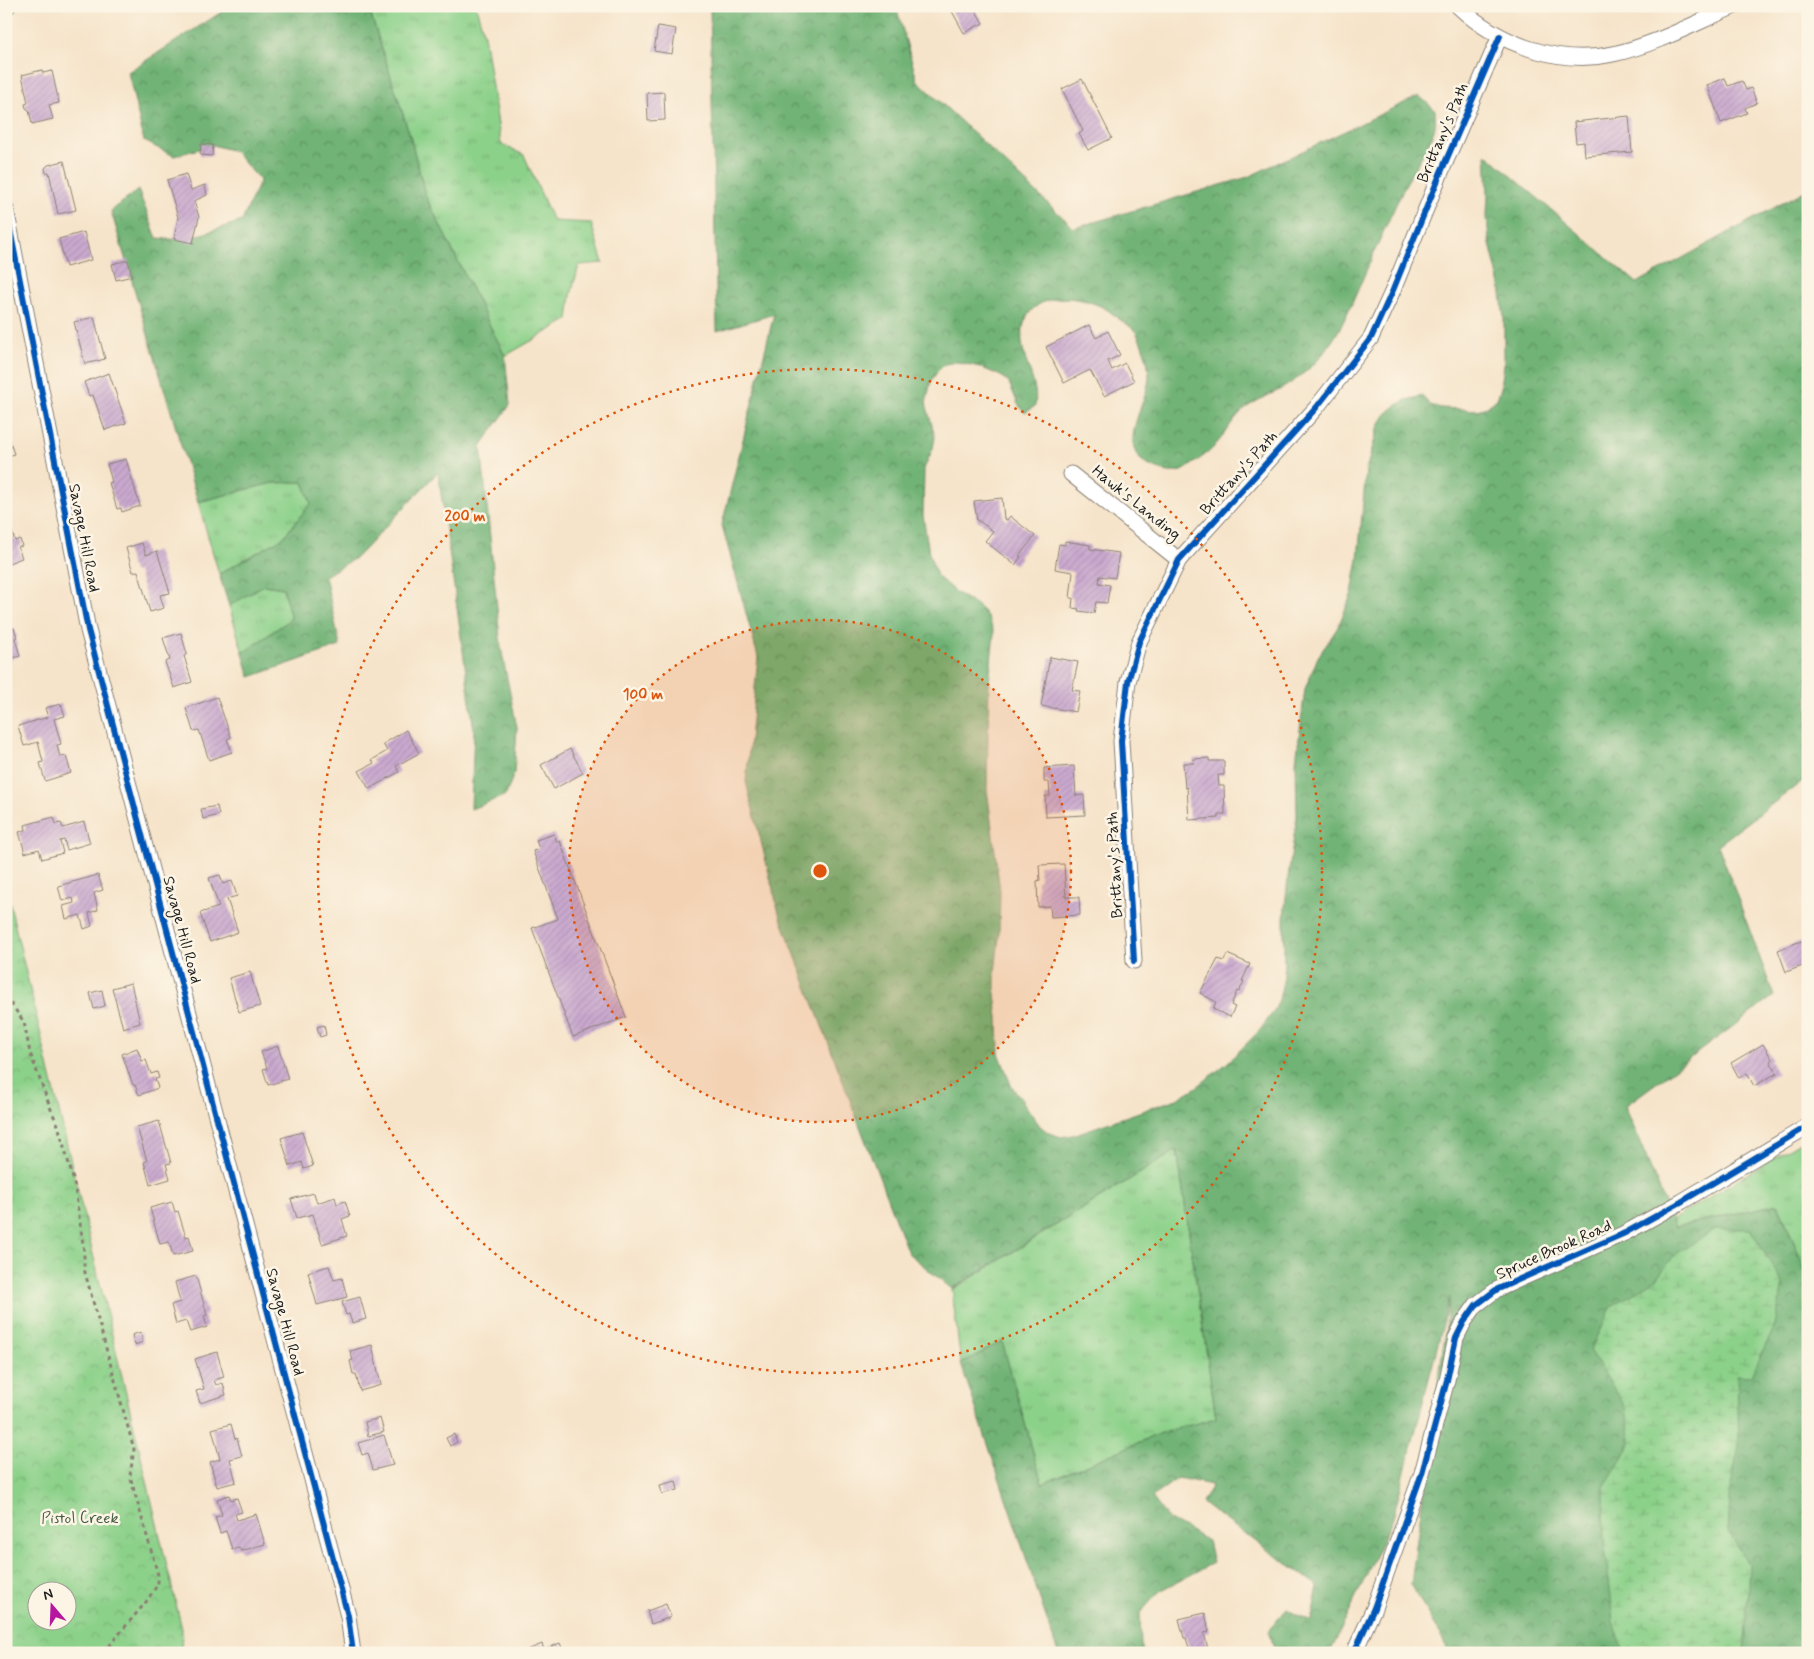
<svg xmlns="http://www.w3.org/2000/svg" width="1814" height="1659" viewBox="0 0 1814 1659" font-family="Mynerve,sans-serif">
	<style>
		.grass { fill: url(#grass-tufts); stroke: #547653 }
		.forest { fill: url(#forest-crowns); stroke: #466849 }
		.wetland { fill: url(#wetland-marsh); stroke: #547653 }
		.park { fill: url(#park-crowns); stroke: #547653; fill-rule: evenodd }
		.building { fill: url(#building-hatch) }
		.lines { fill: none; stroke-linecap: round; stroke-linejoin: round }
		.minor-casing { stroke: #898073; stroke-width: 17 }
		.path { stroke: #898073; stroke-width: 3; stroke-dasharray: 4 4; stroke-linecap: butt }
		.minor { stroke: #fff; stroke-width: 15 }
		.cycleway-casing { stroke: #fcf5e5; stroke-width: 9 }
		.cycleway { stroke: #0057b8; stroke-width: 6 }
		.ring { fill: none; stroke: #de560d; stroke-width: 2.5; stroke-dasharray: 2.5 5 }
		.labels { text-anchor: middle; dominant-baseline: central; stroke-width: 5; stroke-linejoin: round; paint-order: stroke }
		.street-label { font-size: 16px; fill: #1c1c1c; stroke: #fcf5e5 }
		.park-label { font-size: 16px; fill: #435b42; stroke: #fcf5e5 }
		.centre { fill: #de560d; stroke: #fcf5e5; stroke-width: 2.5 }
		.ring-label { font-size: 15px; text-anchor: middle; font-weight: bold; fill: #de560d; stroke: #fcf5e5; stroke-width: 5; stroke-linejoin: round; paint-order: stroke }
	</style>
	<defs>
		<pattern id="grass-tufts" width="24" height="20" patternUnits="userSpaceOnUse" patternTransform="scale(1.25)"><rect width="24" height="20" fill="#8cd18a"/><path d="M3 7l-1-3M5 7V3M7 7l1-3M15 17l-1-3M17 17v-4M19 17l1-3" fill="none" stroke="#78b376"/></pattern>
		<pattern id="forest-crowns" width="20" height="18" patternUnits="userSpaceOnUse" patternTransform="scale(1.25)"><rect width="20" height="18" fill="#71b376"/><path d="M2 6a3 3 0 1 1 6 0M12 15a3 3 0 1 1 6 0" fill="none" stroke="#5c9160"/></pattern>
		<pattern id="wetland-marsh" width="20" height="14" patternUnits="userSpaceOnUse" patternTransform="scale(1.25)"><rect width="20" height="14" fill="#8cd18a"/><path d="M1 5h8M5 5V1M11 12h8M15 12V8" fill="none" stroke="#78b376"/></pattern>
		<pattern id="park-crowns" width="20" height="18" patternUnits="userSpaceOnUse" patternTransform="scale(1.25)"><rect width="20" height="18" fill="#8cd18a"/><path d="M2 6a3 3 0 1 1 6 0M12 15a3 3 0 1 1 6 0" fill="none" stroke="#78b376"/></pattern>
		<pattern id="building-hatch" width="6" height="6" patternUnits="userSpaceOnUse" patternTransform="scale(1.25)"><rect width="6" height="6" fill="#caa9cf"/><path d="M-1 1l2-2M0 6l6-6M5 7l2-2" fill="none" stroke="#ad91b1"/></pattern>
	</defs>
	<rect width="100%" height="100%" fill="#fcf5e5"/>
	<filter id="ink" filterUnits="userSpaceOnUse"><feTurbulence type="fractalNoise" baseFrequency=".02" numOctaves="2"/><feDisplacementMap in="SourceGraphic" scale="10" xChannelSelector="R" yChannelSelector="G"/><feConvolveMatrix kernelMatrix="1 2 1 2 8 2 1 2 1" color-interpolation-filters="sRGB"/></filter>
	<filter id="wash" filterUnits="userSpaceOnUse"><feTurbulence type="fractalNoise" baseFrequency=".0096" numOctaves="4" result="noise"/><feDisplacementMap in="SourceGraphic" scale="20" xChannelSelector="R" yChannelSelector="G"/><feGaussianBlur stdDeviation="1.12" result="paint"/><feColorMatrix in="noise" values="0 0 0 0 0 0 0 0 0 0 0 0 0 0 0 0 0 1.4 0 .05"/><feComposite in="paint" operator="in"/></filter>
	<g filter="url(#wash)">
		<rect width="100%" height="100%" fill="#f6e4ca"/>
		<path class="grass" d="M368,6H476L484,35L501,144L524,155L553,221L591,223L603,263L579,265L571,295L568,320L505,356L426,197L410,136Z
			M303,482L311,503L283,538L219,574L198,502L272,483Z
			M264,585L283,588L291,619L243,653L229,606Z
			M1808,1137V1277L1778,1204L1675,1227L1672,1220Z
			M1177,1150L1216,1418L1161,1433L1042,1484L1002,1342L961,1364L952,1290Z"/>
		<path class="forest" d="M231,6H368L410,136L426,197L505,356L510,405L481,446L501,648L517,728L514,773L506,795L471,809L474,730L438,472L357,557L325,576L340,646L250,677L243,653L291,619L283,588L264,585L229,606L219,574L283,538L311,503L303,482L272,483L198,502L111,211L138,190L157,238L184,240L242,221L260,180L234,151L213,145L174,156L144,141L128,72Z
			M710,6H896L917,80L1074,228L1248,177L1419,96L1435,110C1435,115 1436,121 1435,127C1431,144 1416,164 1408,180C1392,212 1377,245 1363,278C1351,306 1339,336 1318,360C1307,371 1294,382 1281,389C1268,396 1251,402 1240,413C1230,423 1224,436 1214,447C1208,453 1201,458 1194,463C1189,467 1183,472 1175,472C1167,473 1157,469 1150,466C1113,448 1148,403 1149,377C1149,363 1144,348 1138,336C1135,328 1126,324 1119,319C1112,313 1106,308 1098,305C1071,294 1031,293 1023,327C1016,355 1040,379 1035,406L1025,413L1018,404L1009,383L1001,376L980,367L957,362L945,364L937,372L931,381L926,403L935,437L933,448L924,469L923,515L929,553L937,576L955,592L975,604L984,612L990,622L994,633L989,681L987,789L1000,891L999,938L995,972V994L998,1017L999,1053L1011,1085L1040,1126L1049,1133L1061,1137L1073,1135L1165,1103L1177,1099L1197,1087L1226,1064L1260,1030L1274,1011L1279,1000L1284,977V919L1288,877L1297,816L1296,762L1305,689L1318,657L1338,627L1352,593L1358,559L1366,470L1379,425L1385,415L1394,407L1406,400L1422,396L1430,405L1441,408L1477,410L1487,407L1497,399L1501,388L1504,364V318L1500,285L1489,240L1487,217L1488,192L1486,154L1637,283L1808,189V777L1718,845L1774,996L1625,1106L1675,1227L1778,1204L1808,1277V1653H1450L1411,1584L1450,1297L1393,1518L1330,1653H1277L1268,1631L1287,1609L1311,1622L1318,1586L1202,1503L1212,1485L1178,1478L1152,1497L1168,1519L1208,1541L1213,1563L1160,1591L1140,1613L1141,1645L1144,1653H1058L961,1364L1002,1341L1042,1484L1161,1433L1216,1418L1177,1150L952,1289L908,1253L779,913L746,782L758,657L722,525L774,314L717,331Z"/>
		<path class="wetland" d="M1716,1229H1750L1783,1284L1775,1326L1751,1376L1737,1375L1739,1446L1731,1485L1728,1532L1749,1564L1745,1643L1743,1653H1624L1614,1622L1605,1547L1604,1487L1631,1444L1626,1408L1590,1350L1612,1306L1653,1282L1677,1253Z"/>
		<path class="park" d="M6,888L182,1629L181,1653H6ZM38,1592H68V1622H38Z"/>
		<g id="blocks">
			<path class="building" d="M949,6H973L983,23L964,33Z
				M658,26L676,29L672,54L654,51Z
				M42,70L43,73L52,71L59,103L49,105L53,119L32,124L29,110L26,108L25,104L28,103L22,75Z
				M1725,78L1728,86L1742,81L1746,90L1751,88L1757,103L1745,108L1747,113L1721,123L1707,85Z
				M1082,79L1112,138L1088,150L1079,134L1083,131L1062,89Z
				M664,92L665,120L648,121L647,93Z
				M1629,116L1632,152L1585,156L1584,142L1576,143L1574,122Z
				M201,144L213,145L212,156L200,155Z
				M64,161L76,210L58,214L49,172L46,173L45,168L48,165Z
				M186,174L191,190L205,185L207,195L194,201L199,217L193,243L174,239L178,217L167,180Z
				M84,232L91,260L66,267L59,239Z
				M128,260L132,276L116,280L112,264Z
				M94,317L105,359L85,364L74,322Z
				M1089,325L1096,338L1108,331L1120,355L1108,361L1112,370L1125,363L1134,381L1104,396L1090,370L1064,383L1046,347Z
				M109,373L126,423L105,430L93,395L89,396L84,382Z
				M6,429L14,454L9,456L10,461L6,462Z
				M126,459L140,506L122,512L121,508L117,509L109,483L112,482L107,464Z
				M1002,498L1004,519L1007,520L1010,516L1035,536L1019,556L1021,557L1015,565L985,541L993,531L979,521H977L974,501Z
				M10,526L15,541L20,539L22,546L18,547L22,558L6,564V528Z
				M1065,541L1090,545V549L1119,553L1115,578L1100,576L1099,583L1110,585L1107,603L1096,602L1094,613L1078,611L1079,609L1072,608L1073,598H1070L1073,572L1055,569L1059,544L1065,545Z
				M142,543L146,555L157,551L170,593L160,595L164,608L150,612L138,571L133,572L126,548Z
				M14,628L17,637L15,638L20,656L10,659L11,663L6,665V630Z
				M181,633L187,654L184,656L192,682L174,688L165,662L170,660L163,638Z
				M1050,657L1078,662L1072,690L1080,691L1076,712L1041,706Z
				M217,697L231,737L227,739L232,752L209,760L199,730L193,731L186,708Z
				M61,704L65,716L54,719L61,744L57,745L60,757L66,756L71,773L45,781L40,763L43,762L38,742L24,746L18,726L48,717L45,708Z
				M406,730L419,753L396,766L399,772L369,789L359,771L374,763L372,760L387,751L383,744Z
				M570,749L583,773L554,789L541,765Z
				M1209,758V761H1224V775H1218L1219,786H1224L1225,814H1219V818L1189,820L1187,787L1185,788L1183,763H1194L1193,759Z
				M1074,766L1076,796L1084,795L1085,815L1046,817L1045,796H1050L1049,782H1044V768Z
				M217,806L219,815L203,819L201,809Z
				M54,817L56,824L61,823L63,828L84,822L90,843L67,850L64,840L60,841L63,853L42,859L39,849L25,853L19,832L26,830L25,825Z
				M554,834L557,842L560,841L626,1017L573,1037L532,928L558,919L533,851L539,849L536,840Z
				M1064,864L1066,897H1079L1080,915L1051,917L1050,906L1038,907L1037,881L1040,880L1039,865Z
				M98,875L103,890L94,893L98,910L89,913L92,926L84,929L80,915L66,919L63,906L74,903L73,898L62,901L58,886Z
				M220,875L223,884L232,881L237,896L227,899L238,932L210,942L200,913L219,907L209,878Z
				M1801,941L1802,943L1808,941V952L1805,953L1808,964L1786,972L1778,950Z
				M1227,954L1250,964L1242,981H1244L1239,992L1237,991L1231,1005L1235,1007L1230,1017L1213,1009L1216,1002L1200,993L1218,959L1224,961Z
				M250,972L260,1006L239,1012L229,978Z
				M131,983L140,1023L123,1028L112,988Z
				M102,990L105,1006L94,1009L90,993Z
				M324,1025L326,1035L320,1037L317,1027Z
				M1763,1044L1772,1059L1770,1061L1777,1073L1754,1086L1747,1073L1739,1078L1731,1063Z
				M278,1046L288,1079L268,1085L263,1069L267,1068L261,1052Z
				M137,1048L142,1061L146,1060L151,1074L157,1072L159,1078L155,1079L158,1088L139,1095L135,1085H133L122,1054Z
				M159,1121L171,1163L166,1164L170,1179L150,1185L144,1162L147,1161L137,1127Z
				M302,1132L313,1166L304,1169L302,1162L290,1166L281,1138Z
				M314,1193L317,1203L335,1197L337,1204L345,1201L350,1216L342,1219L347,1236L322,1244L313,1214L297,1218L291,1199Z
				M172,1202L175,1212L178,1211L186,1237L189,1236L193,1251L173,1256L169,1242L160,1244L150,1208Z
				M329,1266L334,1280L342,1278L347,1297L317,1305L308,1272Z
				M196,1276L207,1315L204,1316L207,1327L190,1332L186,1321L176,1324L171,1305L180,1302L175,1282Z
				M360,1297L366,1319L352,1323L349,1314L346,1315L342,1302Z
				M141,1332L143,1342L135,1345L132,1335Z
				M372,1345L381,1385L360,1391L356,1374H353L350,1361L353,1360L350,1351Z
				M217,1352L224,1377L214,1380L216,1385L223,1383L226,1395L200,1403L196,1391L204,1389L195,1359Z
				M380,1418L384,1432L368,1436L365,1422Z
				M231,1424L235,1439L237,1438L242,1456L230,1459L236,1482L217,1487L210,1462L220,1459L212,1429Z
				M454,1434L457,1442L450,1446L446,1438Z
				M384,1435L393,1465L373,1470L368,1453L362,1455L358,1443Z
				M676,1481L678,1490L662,1494L660,1485Z
				M229,1495L231,1500L237,1498L242,1512L235,1514L237,1520L256,1514L265,1544L241,1551L239,1547L232,1549L226,1531L220,1533L215,1517L222,1515L217,1499Z
				M666,1604L671,1617L651,1624L647,1611Z
				M1205,1613L1209,1632L1204,1633L1209,1653H1186L1190,1651L1186,1638H1184L1179,1619Z
				M560,1643L564,1653H526L525,1651L542,1644L544,1650Z
				M1228,1648L1230,1653H1218V1651Z"/>
		</g>
	</g>
	<g filter="url(#ink)">
		<use href="#blocks" fill-opacity="0" stroke="#898073" stroke-width="1"/>
		<g class="lines">
			<defs>
				<path id="minor" d="M1458,6C1498,44 1559,66 1613,54C1655,45 1695,23 1735,6
					M6,8L8,6
					M6,209L88,630L348,1616L353,1653
					M1071,474L1179,560
					M1134,961L1121,741L1128,682L1139,642L1179,560L1316,408L1371,338L1393,290L1441,172L1500,36
					M1354,1653L1374,1608L1422,1473L1447,1380L1456,1338L1464,1322L1476,1305L1496,1290L1520,1279L1625,1233L1681,1202L1808,1126"/>
			</defs>
			<use href="#minor" class="minor-casing"/>
			<path class="path" d="M6,997L24,1022L30,1053L52,1112L58,1125L74,1182L84,1251V1269L134,1449L130,1476L158,1575V1584L146,1602L103,1653"/>
			<use href="#minor" class="minor"/>
			<defs>
				<path id="cycleway" d="M6,209L88,630L348,1616L353,1653
					M1134,961L1121,741L1128,682L1139,642L1179,560L1316,408L1371,338L1393,290L1441,172L1500,36
					M1354,1653L1374,1608L1422,1473L1447,1380L1456,1338L1464,1322L1476,1305L1496,1290L1520,1279L1625,1233L1681,1202L1808,1126"/>
			</defs>
			<use href="#cycleway" class="cycleway-casing"/>
			<use href="#cycleway" class="cycleway"/>
		</g>
	</g>
	<circle cx="820" cy="871" r="251" fill="#de560d" fill-opacity=".12"/>
	<g class="ring">
		<circle cx="820" cy="871" r="251"/>
		<circle cx="820" cy="871" r="502"/>
	</g>
	<g class="labels">
		<g class="street-label">
			<text transform="translate(1443 133) rotate(-67)">Brittany's Path</text>
			<text transform="translate(1239 473) rotate(-48)">Brittany's Path</text>
			<text transform="translate(1136 503) rotate(39)">Hawk's Landing</text>
			<text transform="translate(84 538) rotate(79)">Savage Hill Road</text>
			<text transform="translate(1115 865) rotate(-93)">Brittany's Path</text>
			<text transform="translate(182 930) rotate(75)">Savage Hill Road</text>
			<text transform="translate(1554 1250) rotate(-24)">Spruce Brook Road</text>
			<text transform="translate(285 1322) rotate(75)">Savage Hill Road</text>
		</g>
		<g class="park-label">
			<text x="80" y="1518">Pistol Creek</text>
		</g>
	</g>
	<circle cx="820" cy="871" r="8" class="centre"/>
	<g class="ring-label">
		<text x="465" y="521">200 m</text>
		<text x="643" y="699">100 m</text>
	</g>
	<rect width="1814" height="1659" fill="none" stroke="#fcf5e5" stroke-width="25"/>
	<g transform="translate(52 1606) rotate(341)"><circle r="24" fill="#fcf5e5" stroke="#a29e95"/>
	<path d="M0-4L9 19L0 12L-9 19Z" fill="#b5179e"/>
	<text y="-8" font-size="14" font-weight="bold" text-anchor="middle" fill="#1c1c1c">N</text>
	</g>
</svg>
